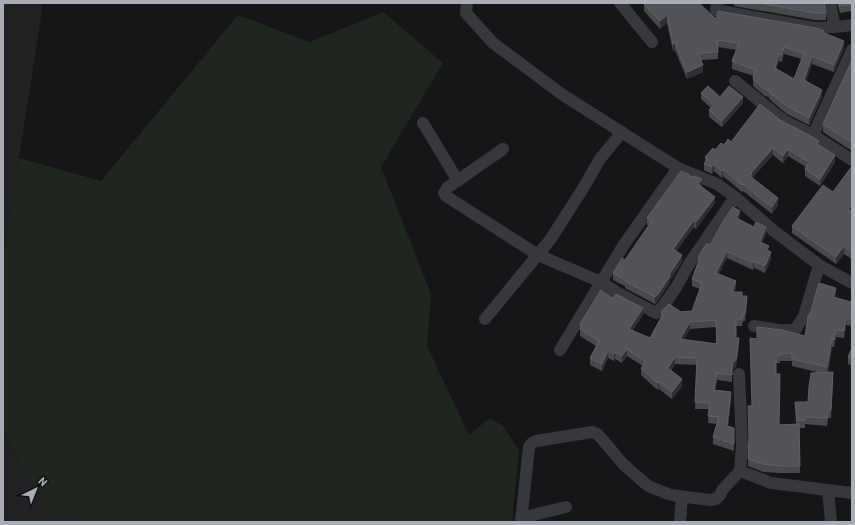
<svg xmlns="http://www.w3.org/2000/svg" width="855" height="525" viewBox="0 0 855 525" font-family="Barlow,sans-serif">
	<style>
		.built { fill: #222225 }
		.green { fill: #1e261f }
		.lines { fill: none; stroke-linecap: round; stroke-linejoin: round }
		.minor { stroke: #37383d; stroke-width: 12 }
		.wall { fill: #47494d; fill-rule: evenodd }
		.shaded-wall { fill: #2f3033 }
		.building { fill: #525359; stroke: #5f6168; fill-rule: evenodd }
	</style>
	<rect width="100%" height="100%" fill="#161618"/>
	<path class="built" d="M3,3H42V11L19,158L3,257Z
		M3,428L5,436L46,510L73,522H3Z"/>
	<path class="green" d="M383,12L443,63L381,167L431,294L427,346L469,435L490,418L503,426L519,450L512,522H73L46,510L5,435L3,428V257L19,158L101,181L238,15L310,42Z"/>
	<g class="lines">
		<path class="minor" d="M467,3L466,13L493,43L563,95L678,168L717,184L735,197L774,231L819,265L852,283
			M620,3L652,42
			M717,3L716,10L814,28L835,27L852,25
			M830,3L835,27
			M735,81L783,120L813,135L852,160
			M423,123L458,181
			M813,135L852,50
			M503,149L447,188L444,193L446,196L538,255L601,282L618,293L656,313L664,305L677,286L689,264L735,197
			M485,319L550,240L582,190L600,159L622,132
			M754,326L779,330H795L804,316L819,265
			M560,350L623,246L678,168
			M739,374L742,445L740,471L771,483L852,493
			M828,490L831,522
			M521,518L566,507
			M521,522L529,447L532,443L536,441L592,432L597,434L602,439L623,464L648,486L671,495L710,500L716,499L720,495L723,489L740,471
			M680,522L682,497"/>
	</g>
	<path class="wall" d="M734,3H824L826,13V20H815L734,6Z
		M837,3H852V11L840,13Z
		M644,4L716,19L824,33L844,48L834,72L812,64L806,81L822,97L809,125L787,114L769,99V97L765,96L753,86V79L754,76L732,69V61L736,50L718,47V59L701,60L703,72L687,79L675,50L673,51L667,23L660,29L644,11ZM784,54L802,59L794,79L776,69L779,61L782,62Z
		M852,60V151L823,132V124Z
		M701,93L720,97L743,103L722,127L709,117V110L711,108L701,99Z
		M780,120L819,145L835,162L820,186L805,176V169L806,167L788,156L783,163L773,155L752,178L778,205L772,214L743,191L742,192L723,176L722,178L714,171L712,174L704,170V164L705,162V157L724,145L731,142Z
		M852,166V259L844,254L836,264L792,233V226L833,192Z
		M702,186L701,187L715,203L696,229L694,227L676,251L682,262L670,280V282L658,300L655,304L625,288V286L613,280V273L625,260L649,226L647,225V218Z
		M740,218L739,219L766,234L762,243L769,251L771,259L765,273L754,268L753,270L727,258L718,274L736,288L734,292L742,296L747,303L745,321H743L742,326H736V338L739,345L736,367L733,370L732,373V382L717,380L715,390L731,399L728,427L734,428V451L713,444V437L717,424L708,423L709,409H695L697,365L675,364L671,370L682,386L672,399L659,389L658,390L653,386L641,375V368L643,366L627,356L622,363L615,359L614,361L608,358L602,371L590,365V358L596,346L580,336V324L613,298L643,315L632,331L650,338L661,318V312L692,311L700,289L692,286V279L698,262V257L710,245ZM716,327V344L683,340L690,329Z
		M836,295L835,297L851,302L852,300V326L846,325L844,338L836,337L834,347H832L828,373L833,380L831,418H828L827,426L805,424V428H799L800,473H780L763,472L748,466V459L757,339L805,336ZM780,361H792V366L821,373L808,402H795L796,424L779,425L776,374V363H780Z
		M852,348V366L848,364V357Z"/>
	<path class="shaded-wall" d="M667,15V23L660,29V21Z
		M844,41V48L834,72V65Z
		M675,43V50L673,51V44Z
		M784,47V54L782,62V55Z
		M779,54V61L775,75V68Z
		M812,56V64L804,87V80Z
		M703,65V72L687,79V72Z
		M822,90V97L809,125V118Z
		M743,97V103L722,127V121Z
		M773,148V155L752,178L750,176L751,173Z
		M788,149V156L783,163V156Z
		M835,155V162L820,186V179Z
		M714,164V171L712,174V167Z
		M723,169V176L722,178V171Z
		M702,179V186L698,191V184Z
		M715,197V203L696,229V222Z
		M778,198V205L772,214V207Z
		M852,205V212L848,217V209Z
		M740,211V218L736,225V218Z
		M694,220V227L673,256V249Z
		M766,227V234L760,249V242Z
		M844,246V254L836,264V257Z
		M727,251V258L716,280V273Z
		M771,252V259L765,273V266Z
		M682,255V262L670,280V282L658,300L655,304V297Z
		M754,261V268L753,270V263Z
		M736,281V288L732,299V292Z
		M836,288V295L833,304V297Z
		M747,296V303L745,321V314Z
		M643,308V315L629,336V329Z
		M846,317V325L844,338V331Z
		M690,322V329L680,346V339Z
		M836,330V337L834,347V340Z
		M739,338V345L736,367L733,370L732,374V367Z
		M832,339V347L827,374V367Z
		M627,349V356L622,363V356Z
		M608,351V358L602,371V364Z
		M615,352V359L614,361V354Z
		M675,357V364L668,375V368Z
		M833,372V380L831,418V410Z
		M717,373V380L714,397V390Z
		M682,379V386L672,399V392Z
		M659,382V389L658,390V383Z
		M731,392V399L727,433V426Z"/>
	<path class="building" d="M645,3H699L716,19L718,11L816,28L824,31V33L844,41L834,65L812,56L804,80L822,90L809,118L787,106L769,92L770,90L765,89L753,79L755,70L732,61L739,43L717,40L718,52L698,53L703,65L687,72L675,43L673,44L667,15L660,21L644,4ZM784,47L804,53L794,79L775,68L779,54L782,55Z
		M759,3H824L826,13H815Z
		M839,3H852V4L840,6Z
		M852,60V143L823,124Z
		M708,86L720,97L729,86L743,97L722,121L709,110L714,105L701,93Z
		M760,104L780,120L809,135L819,141L817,144L835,155L820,179L805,169L809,162L788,149L783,156L773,148L751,173L752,174L750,176L778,198L772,207L743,184L742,185L723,169L722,171L714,164L712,167L704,164L708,159L705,157L713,148L715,150L721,143L724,145L728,139L731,142Z
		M852,166V205L848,209L852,212V252L844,246L836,257L792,226L823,185L833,192Z
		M681,171L688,174L692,177L694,176L702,179L698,184L715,197L696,222L694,220L673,249L682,255L669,275L670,276L658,294L655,297L625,281V280L613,273L622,258L625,260L651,222L647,218Z
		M733,207L740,211L736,218L754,227L756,222L766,227L760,242L769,246L767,250L771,252L765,266L754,261L753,263L727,251L716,273L736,281L732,292H742V296H747L745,314H743L742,319H736V338H739L736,360L733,363L732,367V375L717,373L714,390L731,392L727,426L734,428V444L713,437L719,417L708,416L710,403L695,402L697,358L675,357L668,368L682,379L672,392L659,382L658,383L653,379L641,368L646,362L627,349L622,356L615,352L614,354L608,351L602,364L590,358L599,341L580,329L582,325L580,324L601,290L613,298L616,294L643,308L629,329L650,338L663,314L661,312L669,304L681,312L692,311L702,283L692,279L700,258L698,257L707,243L710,245L724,220ZM716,320L717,344L680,339L690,322Z
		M819,283L836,288L833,297L851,302L852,300V319L846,317L844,331L836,330L834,340L832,339L827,367L792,359V353L780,354V356L776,355V374H780L779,425L799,424L800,466H780L763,464L748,459L749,437L748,406H752L750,338L757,339V327L782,330L805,336L808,317L811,311Z
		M852,348V358L848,357Z
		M833,372L831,410H828L827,418L805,417V420L797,421L795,402H808L809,387L811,373Z"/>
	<rect width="855" height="525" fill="none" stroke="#a8adb8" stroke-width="8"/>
	<g transform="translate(36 489) rotate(43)" stroke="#111113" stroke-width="3" paint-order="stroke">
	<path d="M0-3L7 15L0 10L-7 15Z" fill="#a8adb8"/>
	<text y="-6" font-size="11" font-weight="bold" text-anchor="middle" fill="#a8adb8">N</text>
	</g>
</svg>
